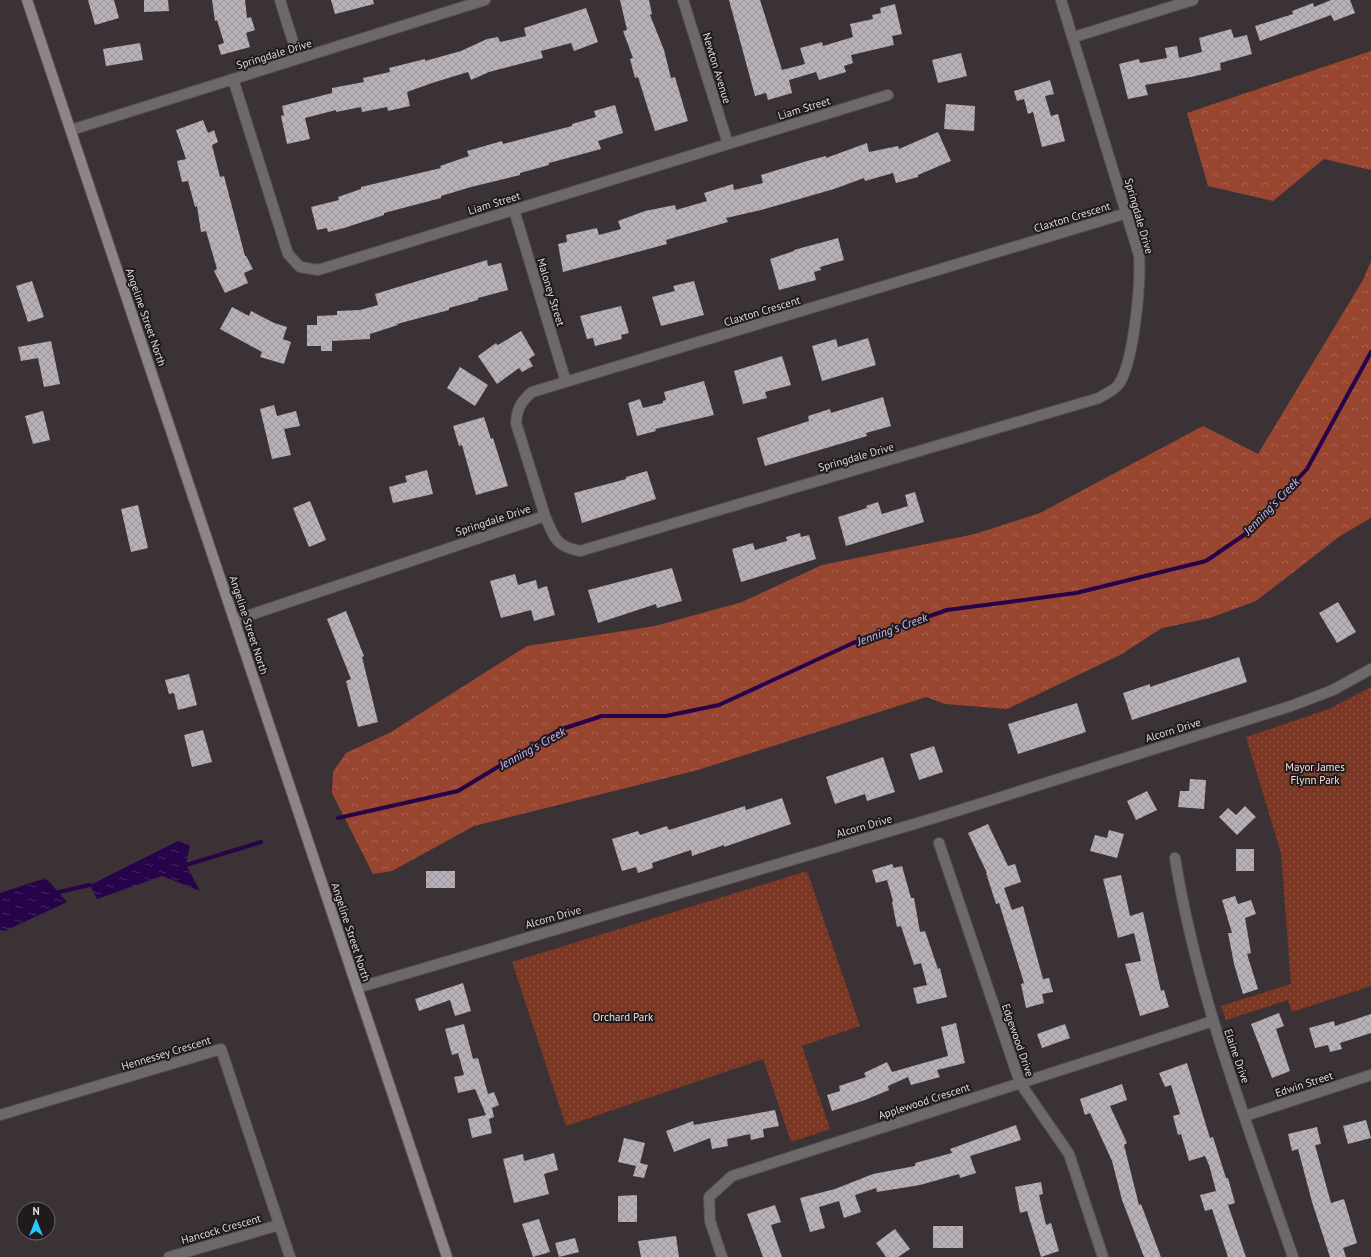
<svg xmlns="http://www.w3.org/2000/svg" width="1371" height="1257" viewBox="0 0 1371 1257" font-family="'PT Sans',sans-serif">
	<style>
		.forest { fill: url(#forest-crowns) }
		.park { fill: url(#park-dots) }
		.water { fill: url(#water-ripples) }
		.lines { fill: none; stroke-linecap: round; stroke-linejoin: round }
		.stream { stroke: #27044a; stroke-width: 4 }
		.building { fill: url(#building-cross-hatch) }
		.minor-casing { stroke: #595054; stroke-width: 12 }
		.secondary-casing { stroke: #595054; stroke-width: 12 }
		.minor { stroke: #6e6969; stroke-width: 10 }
		.secondary { stroke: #8e8586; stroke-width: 10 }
		.labels { text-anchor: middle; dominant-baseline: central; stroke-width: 4; stroke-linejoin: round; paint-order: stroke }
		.street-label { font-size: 11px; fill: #dfd9db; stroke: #1f1b1d }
		.park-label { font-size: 11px; fill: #f7ded7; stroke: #1f1b1d }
		.water-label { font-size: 12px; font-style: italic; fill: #d0bbf9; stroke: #1f1b1d }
	</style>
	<defs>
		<pattern id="forest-crowns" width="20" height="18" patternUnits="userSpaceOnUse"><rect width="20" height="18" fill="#994630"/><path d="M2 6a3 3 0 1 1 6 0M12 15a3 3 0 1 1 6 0" fill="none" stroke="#a7604d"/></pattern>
		<pattern id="park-dots" width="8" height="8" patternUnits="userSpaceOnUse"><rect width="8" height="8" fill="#7b3724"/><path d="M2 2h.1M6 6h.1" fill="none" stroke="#8d5343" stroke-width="1.8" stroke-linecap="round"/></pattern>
		<pattern id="water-ripples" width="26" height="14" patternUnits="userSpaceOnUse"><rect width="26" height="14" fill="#27044a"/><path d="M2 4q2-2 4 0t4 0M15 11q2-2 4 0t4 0" fill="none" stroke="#462864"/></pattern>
		<pattern id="building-cross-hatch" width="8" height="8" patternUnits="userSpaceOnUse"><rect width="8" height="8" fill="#b8b0b8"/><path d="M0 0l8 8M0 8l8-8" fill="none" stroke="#9b949a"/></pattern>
	</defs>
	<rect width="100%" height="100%" fill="#3b3236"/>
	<path class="forest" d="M1371,51V170L1324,159L1273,201L1208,186L1187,113Z
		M1371,261V518L1340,536L1256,601L1210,618L1162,628L1120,655L1007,709L945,704L926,697L698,770L474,826L392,871L373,874L332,793L333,772L346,753L391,732L527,646L655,626L742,602L822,565L975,534L1040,513L1203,426L1258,454L1363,280Z"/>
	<path class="park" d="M1371,687V986L1292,1012L1288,1000L1226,1020L1221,1006L1291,984L1281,853L1246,737L1329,709Z
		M807,871L860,1026L802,1046L830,1129L791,1142L763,1059L566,1126L512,962Z"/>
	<path class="water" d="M178,841L190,845L186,865L200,891L162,876L97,899L90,885Z
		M46,878L67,902L5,931L0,930V893Z"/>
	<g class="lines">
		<path class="stream" d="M338,818L458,791L559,730L602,716H666L719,705L853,643L947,610L1076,593L1206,561L1247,533L1307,469L1371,352
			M186,865L261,842
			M59,892L90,885"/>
	</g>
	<path class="building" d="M88,0H114L119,18L95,25Z
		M144,0H168L169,11L144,12Z
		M212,0H245L247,18L251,17L255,30L246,33L250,47L221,55L218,45L224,43L217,20L215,21Z
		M331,0H373L374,4L335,14Z
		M620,0H649L652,14L650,15L664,50L671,78L675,77L688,121L655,131L638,77L635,78L630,59L633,58L623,31L627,30Z
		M729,0H760L782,70L805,64L800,48L822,42L823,46L853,37L850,24L873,19L872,15L881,13L880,8L895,4L902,34L892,36L894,45L851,55L853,63L844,66L846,72L819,80L816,72L789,80L792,93L768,100L766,93L755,96Z
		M1331,0H1350L1355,13L1334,21L1331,15L1260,41L1255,26L1293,14L1292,11L1313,3L1314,7Z
		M586,8L598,42L574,51L571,43L541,51L543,58L489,72L471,80L468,72L432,83L407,92L410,106L388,111L387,107L362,112L361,107L336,112V110L305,118L310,139L287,144L281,116L284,115L282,106L332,93V88L364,82L363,78L390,72L389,68L425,59V61L461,51L487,39L498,37L500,42L526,36L524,28Z
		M1231,29L1234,38L1247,35L1252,54L1220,63L1221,70L1191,77L1145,85L1148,95L1128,99L1119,64L1139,59L1140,63L1167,58L1165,48L1177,46L1179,58L1202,52L1199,38Z
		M140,43L143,60L106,66L103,49Z
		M961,53L967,76L938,83L932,60Z
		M1050,80L1054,94L1045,96L1051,116L1058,114L1065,141L1042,147L1033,112L1028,114L1024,99L1017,101L1014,91Z
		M946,104L975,106L974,131L944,129Z
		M615,105L623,133L598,141L601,149L549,163V165L520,173V175L471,187L441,196V198L384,213V215L344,228L328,232L327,228L317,230L311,207L339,200L338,197L361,189V187L441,168L440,166L469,156L467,151L502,141L503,144L572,126V124L596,117L594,111Z
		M203,120L208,133L214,130L218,142L212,145L220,177L224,176L245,256H246L253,269L244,273L248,283L225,293L214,271L217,269L206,231L201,232L197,206L195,207L188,181L182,182L177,161L186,159L176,130Z
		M938,132L951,161L918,175V177L896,183L893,173L865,181L864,178L834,189L761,210L726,218L728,222L666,240L667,244L563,272L558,244L567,242L566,235L597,228L599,235L621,229L618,221L645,211L675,205L676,210L707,201L704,193L733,184L734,190L763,183L761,175L774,171L807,161L826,156V158L867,143L869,152L898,146L899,149Z
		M838,238L844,260L820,267L821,270L814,272L816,280L779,290L770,259L794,251V250Z
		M487,260L488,266L501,263L508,290L478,298V300L449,308V310L397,324L398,325L370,334V339L332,341V351H321V346H307V325H317V316L337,315V311L360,310L378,305L375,294Z
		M32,281L44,317L28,322L16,286Z
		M694,281L704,315L661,326L652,297L675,291L673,286Z
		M621,306L629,333L621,335L622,339L595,346L593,338L587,339L580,316Z
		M232,307L249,316L251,311L274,323L287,327L283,339L291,342L284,364L260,357L262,352L220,329Z
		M521,331L535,355L529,359L533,366L522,372L519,368L497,384L478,356L496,343L498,345Z
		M868,338L876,365L822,381L812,346L836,339L838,347Z
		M51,341L60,384L44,387L38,358L21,361L18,347Z
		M782,356L791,385L765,392L767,398L743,404L734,371Z
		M460,367L488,385L475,406L447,388Z
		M704,381L714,415L655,429L656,431L637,436L628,403L640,399L643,408L663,403V401L666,400L664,392Z
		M883,397L891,426L866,433L867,436L765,466L757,438L809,421L808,416L830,409L831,413Z
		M274,405L277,416L296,411L300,426L284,429L291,455L272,459L260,409Z
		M43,411L50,440L33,444L25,416Z
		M484,417L491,439L493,438L508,486L476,495L462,445L459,446L453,426Z
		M427,470L433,494L393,503L389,487L407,482L405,476Z
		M647,471L656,499L582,523L574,493L626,479V477Z
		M915,492L924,522L846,546L838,517L867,508L866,506L878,502L882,514L908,506L905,495Z
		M310,501L326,540L309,547L293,508Z
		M138,505L148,548L131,552L121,509Z
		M800,533L801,537L809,535L816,559L741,582L732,549L753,543L755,550L787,541L786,537Z
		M672,568L682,601L657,608L656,604L598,623L588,590Z
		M515,574L518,585L536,580L538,589L547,586L555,615L534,621L531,610L501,618L490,581Z
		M1338,602L1356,632L1337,643L1319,613Z
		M346,611L364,656L362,657L378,722L358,727L346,681L351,679L327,619Z
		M1239,657L1247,682L1132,720L1123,693L1150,684V687Z
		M189,674L197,705L178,710L174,693L169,694L165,680Z
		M1077,703L1086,732L1018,754L1008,724Z
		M203,730L212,762L192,767L184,735Z
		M934,746L943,772L919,780L910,754Z
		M883,757L895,792L867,801L865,794L835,804L826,777Z
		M1190,779L1206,780L1204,809L1178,807L1180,791H1189Z
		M1147,791L1157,810L1136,820L1127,801Z
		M782,798L791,824L724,847V845L692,856L691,850L652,863L653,868L638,873L636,867L622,871L612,839L638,831L640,835L667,826L669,830L745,806L746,810Z
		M1245,806L1256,817L1237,835L1219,817L1228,808L1236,815Z
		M988,824L1008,866L1015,864L1021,882L1004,888L1012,910L1023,906L1043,979L1049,978L1053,992L1042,994L1044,1003L1026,1008L1021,984L1024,983L999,903L996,904L986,873H987L968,833Z
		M1109,830L1124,834L1117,858L1090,851L1095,835L1107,838Z
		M1236,849H1254V871H1236Z
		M892,864L894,868L902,866L911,898H914L920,932L925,931L938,969L940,968L947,997L917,1004L913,988L927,985L921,963L914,965L901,926L897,927L892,902L893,901L887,880L876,883L872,870Z
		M426,871H455V888H426Z
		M1121,875L1130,916L1143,912L1161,991L1164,990L1169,1007L1140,1016L1125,964L1141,961L1134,933L1118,938L1103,879Z
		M1235,896L1238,904L1251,900L1256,914L1245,918L1251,953L1247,954L1258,989L1243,994L1234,964L1228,933H1232L1222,900Z
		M463,983L471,1011L455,1016L450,1000L419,1011L415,999Z
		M1279,1013L1284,1026L1276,1029L1290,1071L1272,1078L1251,1024Z
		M1371,1014V1033L1340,1043L1342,1049L1330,1052L1328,1045L1315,1048L1309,1028L1334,1021L1335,1026Z
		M956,1023L965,1063L937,1070L940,1077L911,1085L908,1077L888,1086L889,1090L865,1100L832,1111L827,1095L840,1091L839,1086L866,1077L864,1073L887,1062L892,1072L948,1056L941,1027Z
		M464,1024L473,1059L478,1058L488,1094L494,1092L499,1105L492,1108L494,1117L489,1119L492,1133L472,1138L468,1119L486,1115L475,1089L458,1093L454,1077L464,1075L458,1053L452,1055L445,1029Z
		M1065,1024L1070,1038L1042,1048L1037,1034Z
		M1187,1063L1210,1138L1213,1137L1226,1178H1228L1235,1203L1228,1205L1246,1257H1228L1212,1209L1205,1211L1200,1195L1216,1191L1209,1165L1205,1156L1189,1161L1181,1134L1178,1135L1173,1116L1180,1114L1171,1085L1165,1087L1159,1073Z
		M1122,1084L1127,1100L1110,1106L1127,1143L1124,1145L1139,1205L1141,1204L1161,1257H1144L1122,1200L1112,1161L1090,1113L1085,1115L1080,1099Z
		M775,1110L779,1126L763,1129L764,1137L751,1140L750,1134L727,1139L728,1146L712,1149L710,1138L674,1152L666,1131L693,1121L694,1125Z
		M1366,1120L1371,1138L1348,1144L1343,1126Z
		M1016,1125L1021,1140L970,1156L976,1173L960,1178L959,1174L920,1185L877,1192L876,1188L855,1195L861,1212L844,1218L839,1201L819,1207L825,1228L810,1232L800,1198L835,1189L873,1174L915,1166V1163L952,1153L950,1149Z
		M1317,1127L1321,1144L1315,1145L1331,1203L1344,1199L1357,1243L1343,1248L1346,1257H1330L1312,1202L1298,1149L1292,1151L1288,1134Z
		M624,1138L645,1143L640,1163L648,1165L644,1178L633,1176L636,1166L618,1162Z
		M554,1153L558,1170L544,1174L549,1194L514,1203L503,1159L523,1154L524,1161Z
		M1041,1182L1043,1194L1039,1195L1046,1225L1051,1223L1059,1251L1041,1257L1027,1211L1020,1213L1015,1187Z
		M637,1195V1222H618V1196Z
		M775,1205L781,1222L771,1225L782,1257H763L747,1214Z
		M539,1219L550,1252L533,1257L522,1224Z
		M933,1226H963V1248H933Z
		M895,1229L910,1249L898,1257H886L876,1243Z
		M676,1236L679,1257H641L638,1241Z
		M575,1238L579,1252L559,1257L555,1243Z"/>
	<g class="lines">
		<defs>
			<path id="minor" d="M280,0L298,58
				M683,0L728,144
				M1074,37L1193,0
				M233,79L288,254L300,267L318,270L888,95
				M71,130L485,0
				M514,210L566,382
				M545,516L516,423C517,408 521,402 532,392L1127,213
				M235,620L545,516C554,537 555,546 580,551L1099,398C1105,394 1115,390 1119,384C1134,361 1141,283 1139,255L1061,0
				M939,843L1020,1083L1069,1154L1103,1257
				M1175,858C1197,995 1248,1126 1293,1257
				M357,988L931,819L1291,706L1333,690L1371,669
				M0,1115L221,1049L290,1257
				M1245,1116L1371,1075
				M169,1257L279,1225
				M722,1257L710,1221L709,1197L732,1176L1213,1021"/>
			<path id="secondary" d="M27,0L447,1257"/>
		</defs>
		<use href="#minor" class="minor-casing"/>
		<use href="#secondary" class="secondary-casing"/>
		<use href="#minor" class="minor"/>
		<use href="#secondary" class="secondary"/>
	</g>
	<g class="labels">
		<g class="street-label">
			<text transform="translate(274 54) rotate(-17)">Springdale Drive</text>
			<text transform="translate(717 68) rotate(73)">Newton Avenue</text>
			<text transform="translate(804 108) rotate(-17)">Liam Street</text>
			<text transform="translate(494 203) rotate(-17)">Liam Street</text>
			<text transform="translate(1139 216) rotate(74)">Springdale Drive</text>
			<text transform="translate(1072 217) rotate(-17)">Claxton Crescent</text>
			<text transform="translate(551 292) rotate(73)">Maloney Street</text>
			<text transform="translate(762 311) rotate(-17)">Claxton Crescent</text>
			<text transform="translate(146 317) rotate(71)">Angeline Street North</text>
			<text transform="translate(856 457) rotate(-16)">Springdale Drive</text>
			<text transform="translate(493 520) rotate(-18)">Springdale Drive</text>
			<text transform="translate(249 625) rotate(72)">Angeline Street North</text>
			<text transform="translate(1173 730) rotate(-17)">Alcorn Drive</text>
			<text transform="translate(864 826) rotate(-16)">Alcorn Drive</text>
			<text transform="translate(553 917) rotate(-16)">Alcorn Drive</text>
			<text transform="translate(351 932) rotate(72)">Angeline Street North</text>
			<text transform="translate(1018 1040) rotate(71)">Edgewood Drive</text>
			<text transform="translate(166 1053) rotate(-17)">Hennessey Crescent</text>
			<text transform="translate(1237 1056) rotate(71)">Elaine Drive</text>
			<text transform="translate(1304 1084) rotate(-18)">Edwin Street</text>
			<text transform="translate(924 1101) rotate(-18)">Applewood Crescent</text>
			<text transform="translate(221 1229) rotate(-16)">Hancock Crescent</text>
		</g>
		<g class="park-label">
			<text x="1315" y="767">Mayor James<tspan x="1315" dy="13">Flynn Park</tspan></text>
			<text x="623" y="1017">Orchard Park</text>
		</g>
		<g class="water-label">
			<text transform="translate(1271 506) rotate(-46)">Jenning's Creek</text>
			<text transform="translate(892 629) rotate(-20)">Jenning's Creek</text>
			<text transform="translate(532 748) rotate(-29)">Jenning's Creek</text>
		</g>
	</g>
	<g transform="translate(36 1221)"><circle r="19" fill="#1f1b1d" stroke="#6c6769"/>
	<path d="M0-3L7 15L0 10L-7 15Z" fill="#27c8ff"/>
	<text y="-6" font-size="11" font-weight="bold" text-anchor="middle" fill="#dfd9db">N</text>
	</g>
</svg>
